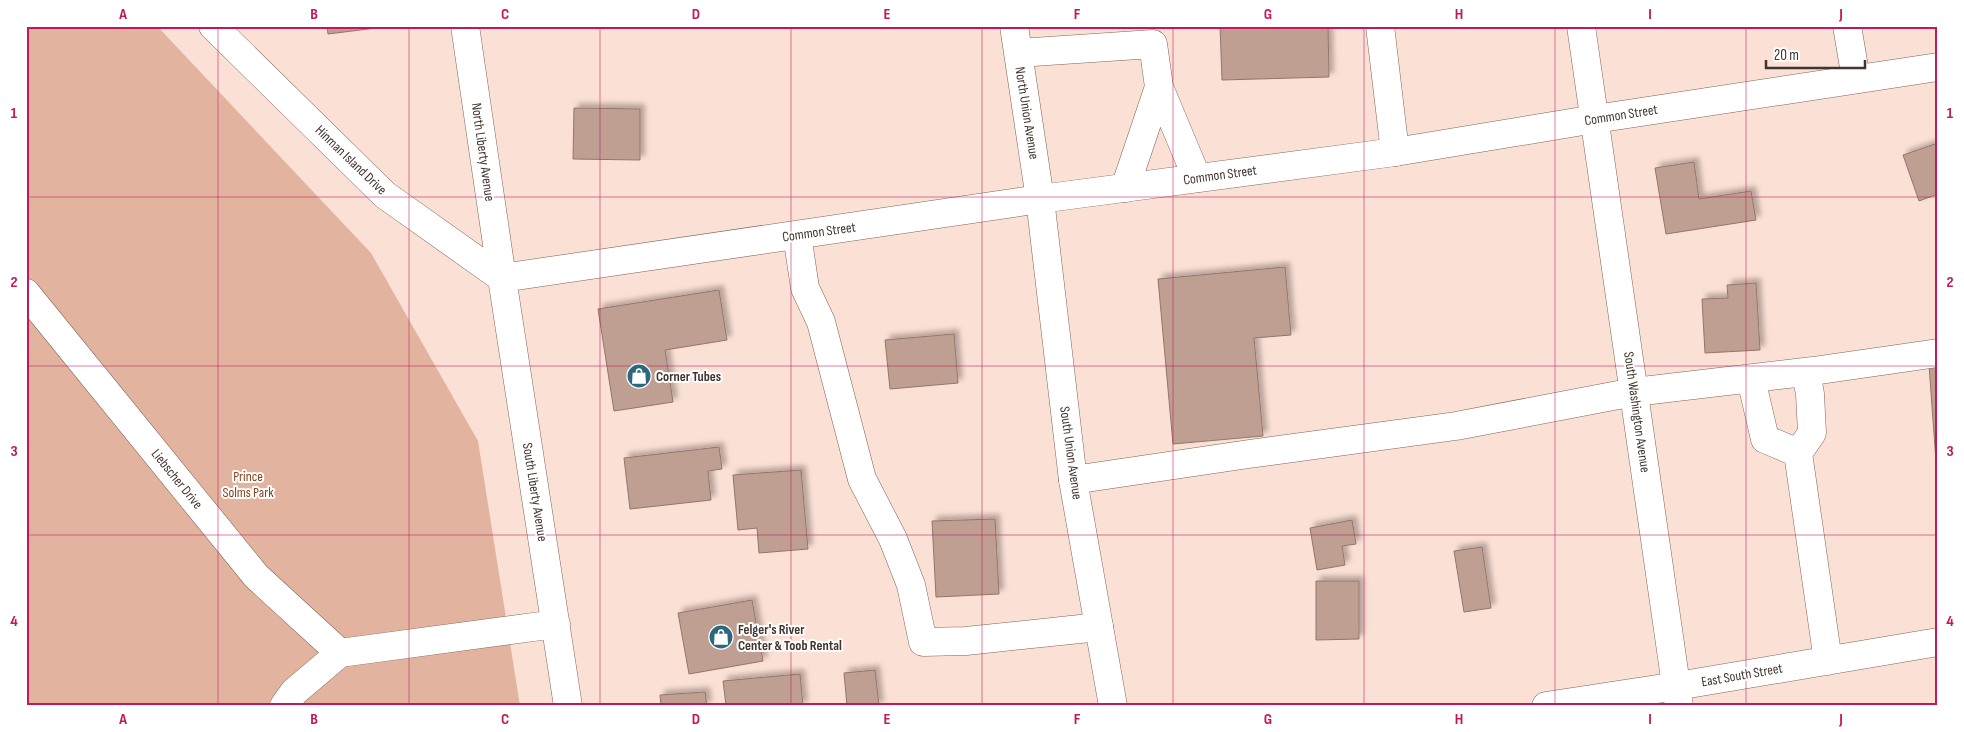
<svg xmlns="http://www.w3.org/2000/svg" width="1964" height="732" viewBox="0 0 1964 732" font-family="'Sofia Sans Condensed',sans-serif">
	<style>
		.green { fill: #e2b39f }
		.building { fill: #bf9f92; stroke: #947669; filter: url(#shadow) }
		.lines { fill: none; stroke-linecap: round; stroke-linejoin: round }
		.minor-casing { stroke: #806356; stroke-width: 29 }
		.major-casing { stroke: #806356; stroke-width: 29 }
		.minor { stroke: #fff; stroke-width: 28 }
		.major { stroke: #fff; stroke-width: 28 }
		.grid { fill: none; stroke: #c2185b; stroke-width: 1; stroke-opacity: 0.55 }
		.labels { text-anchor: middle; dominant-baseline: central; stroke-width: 4; stroke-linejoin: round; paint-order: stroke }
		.street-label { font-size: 14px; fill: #423530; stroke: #fff }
		.poi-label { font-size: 14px; font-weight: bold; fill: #423530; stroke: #fff; text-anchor: start }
		.park-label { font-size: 14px; fill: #8a3e18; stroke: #fff }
		.neatline { fill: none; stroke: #c2185b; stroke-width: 2 }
		.grid-label { font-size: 16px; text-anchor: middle; font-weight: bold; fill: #c2185b }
	</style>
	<defs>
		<filter id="shadow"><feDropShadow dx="4.5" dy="-4.5" stdDeviation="2.5" flood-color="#0004"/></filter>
	</defs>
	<rect width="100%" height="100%" fill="#fbe0d5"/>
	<path class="green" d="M26,26H157L371,253L478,441L520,706H26Z"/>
	<path class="building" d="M327,26H383L384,27L328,34Z
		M1220,26H1328L1329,77L1222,80Z
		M574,108L640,109V160L573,159Z
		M1938,143V194L1919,201L1903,155Z
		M1694,162L1699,199L1751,191L1756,220L1666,234L1655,168Z
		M1285,267L1291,335L1254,338L1263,436L1173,444L1158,279Z
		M1756,283L1760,350L1705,353L1702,299L1728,298L1727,285Z
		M719,290L727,340L665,350L673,402L614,411L598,309Z
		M954,334L958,383L890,389L885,340Z
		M1929,365H1938V489Z
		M719,447L722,469L708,471L711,500L630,509L624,458Z
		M801,470L808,549L759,553L757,528L738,530L733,475Z
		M995,519L999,594L936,597L932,521Z
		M1352,520L1356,544L1342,546L1345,565L1317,570L1310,528Z
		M1482,547L1491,608L1464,612L1454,551Z
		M1316,581H1359V639L1316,640Z
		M752,600L763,661L689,674L678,613Z
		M875,670L879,706H847L844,673Z
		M800,674L803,706H722L726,705L723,681Z
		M705,692L707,706H661L660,695Z"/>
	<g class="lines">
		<defs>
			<path id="minor" d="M213,26L385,195L502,278
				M465,26L502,278L568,706
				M1380,26L1395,152
				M1581,26L1679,706
				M1847,26L1856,79
				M1018,53L1153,44L1159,87L1197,178
				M1125,188L1159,87
				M797,235L805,288L821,322L862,479L893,539L911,585L923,642L966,641L1099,627
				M502,278L1040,199L1014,26
				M26,293L256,576L340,653L294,692L284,706
				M1806,372L1810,394L1812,433L1798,453L1828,661
				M1751,379L1765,439L1798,453
				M1073,480L1249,454L1456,426L1634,392L1813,371L1938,353
				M340,653L556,624
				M1546,706L1677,686L1938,642"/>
			<path id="major" d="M1113,706L1073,480L1040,199L1395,152L1595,119L1938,67"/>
		</defs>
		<use href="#minor" class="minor-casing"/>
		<use href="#major" class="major-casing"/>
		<use href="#minor" class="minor"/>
		<use href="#major" class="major"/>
	</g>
	<path class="grid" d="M218,26V706M409,26V706M600,26V706M791,26V706M982,26V706M1173,26V706M1364,26V706M1555,26V706M1746,26V706M26,197H1938M26,366H1938M26,535H1938"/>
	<defs>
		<symbol id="shop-disc" viewBox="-11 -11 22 22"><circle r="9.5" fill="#2b677f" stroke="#fff"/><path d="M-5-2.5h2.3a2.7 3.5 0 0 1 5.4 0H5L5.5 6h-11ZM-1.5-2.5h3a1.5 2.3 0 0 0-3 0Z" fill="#fff"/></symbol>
	</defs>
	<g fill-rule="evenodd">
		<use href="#shop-disc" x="625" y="362" width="28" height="28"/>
		<use href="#shop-disc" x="707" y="623" width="28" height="28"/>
	</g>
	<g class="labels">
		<g class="street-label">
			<text transform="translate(1027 113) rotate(81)">North Union Avenue</text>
			<text transform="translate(1621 115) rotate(-9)">Common Street</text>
			<text transform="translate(483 152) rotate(82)">North Liberty Avenue</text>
			<text transform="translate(351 160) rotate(44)">Hinman Island Drive</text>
			<text transform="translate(1220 175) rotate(-8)">Common Street</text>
			<text transform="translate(819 232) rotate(-8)">Common Street</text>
			<text transform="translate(1637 412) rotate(82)">South Washington Avenue</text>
			<text transform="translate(1071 453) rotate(82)">South Union Avenue</text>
			<text transform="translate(177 479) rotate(51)">Liebscher Drive</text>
			<text transform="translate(535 492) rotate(81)">South Liberty Avenue</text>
			<text transform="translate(1742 675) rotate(-10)">East South Street</text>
		</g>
		<g class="poi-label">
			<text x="656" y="376">Corner Tubes</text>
			<text x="738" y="629">Felger's River<tspan x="738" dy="16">Center &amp; Toob Rental</tspan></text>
		</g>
		<g class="park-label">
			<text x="248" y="476">Prince<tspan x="248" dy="16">Solms Park</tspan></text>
		</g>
	</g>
	<rect width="1964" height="732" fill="none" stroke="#ffffff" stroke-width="55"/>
	<path d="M1766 60v8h99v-8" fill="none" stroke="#423530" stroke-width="2.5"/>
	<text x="1774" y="60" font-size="15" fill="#423530" stroke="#ffffff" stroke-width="4" paint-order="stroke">20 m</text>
	<rect x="28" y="28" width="1908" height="676" class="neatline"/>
	<g class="grid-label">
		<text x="123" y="19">A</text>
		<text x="314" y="19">B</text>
		<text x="505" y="19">C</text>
		<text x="696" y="19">D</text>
		<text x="887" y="19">E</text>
		<text x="1077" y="19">F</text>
		<text x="1268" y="19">G</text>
		<text x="1459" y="19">H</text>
		<text x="1650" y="19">I</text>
		<text x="1841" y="19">J</text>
		<text x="14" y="118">1</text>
		<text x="1950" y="118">1</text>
		<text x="14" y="287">2</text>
		<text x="1950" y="287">2</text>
		<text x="14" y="456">3</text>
		<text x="1950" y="456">3</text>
		<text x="14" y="626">4</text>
		<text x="1950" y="626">4</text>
		<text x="123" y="724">A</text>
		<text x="314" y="724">B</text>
		<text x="505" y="724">C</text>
		<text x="696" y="724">D</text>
		<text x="887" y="724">E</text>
		<text x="1077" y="724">F</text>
		<text x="1268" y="724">G</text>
		<text x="1459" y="724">H</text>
		<text x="1650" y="724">I</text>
		<text x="1841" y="724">J</text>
	</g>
</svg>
